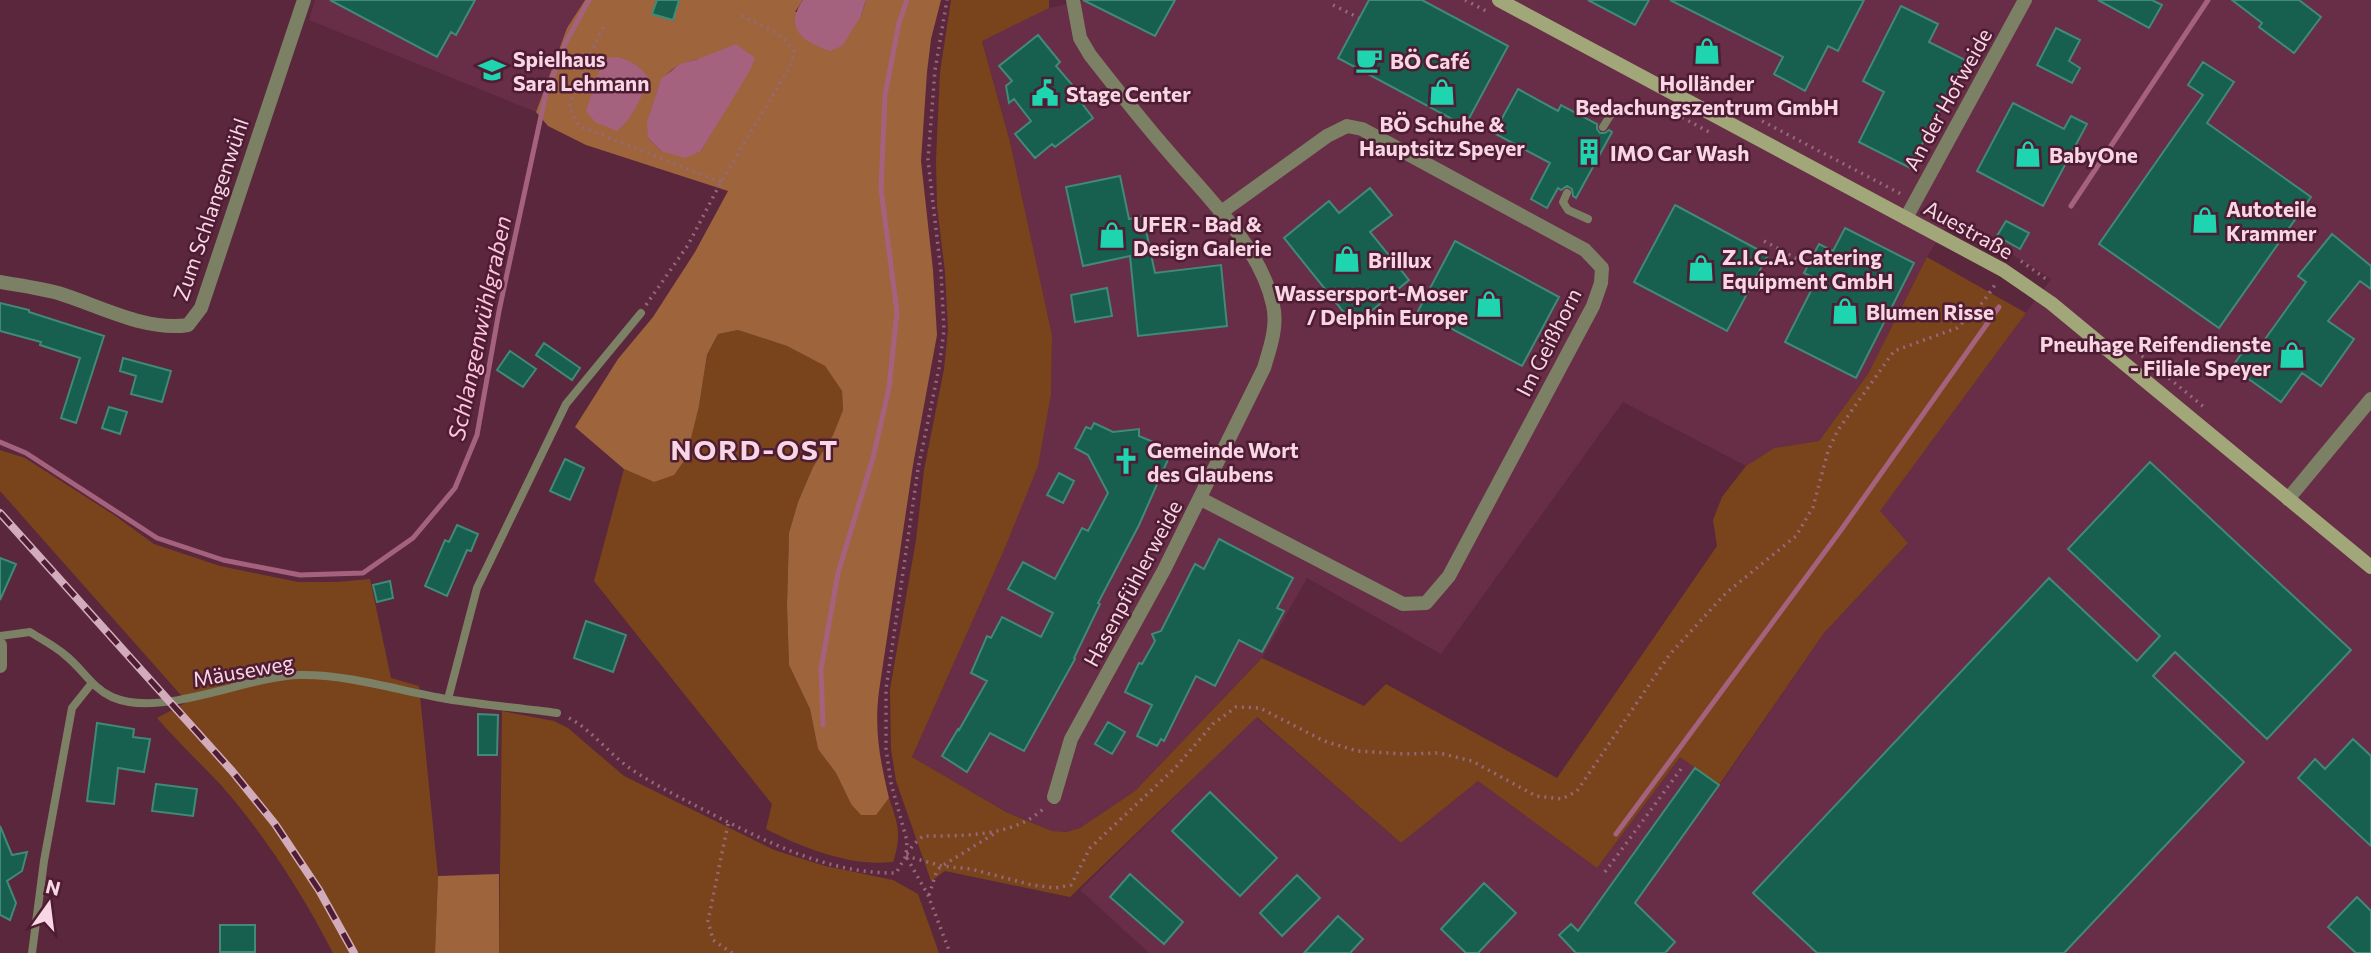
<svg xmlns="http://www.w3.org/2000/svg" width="2371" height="953" viewBox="0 0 2371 953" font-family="Commissioner,sans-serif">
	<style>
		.built { fill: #682d47 }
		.green { fill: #79441c }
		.forest { fill: #9e643c; fill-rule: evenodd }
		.water { fill: #a5627e }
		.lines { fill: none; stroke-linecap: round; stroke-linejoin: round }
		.stream { stroke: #a5627e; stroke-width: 5 }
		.building { fill: #175f4f; stroke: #408a77; stroke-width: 2 }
		.path { stroke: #95687b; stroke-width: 3.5; stroke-dasharray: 2 5; stroke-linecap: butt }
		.lane { stroke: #7c8064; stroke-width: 8 }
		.street { stroke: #7c8064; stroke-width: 14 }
		.secondary { stroke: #a1a779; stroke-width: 14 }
		.rail-casing { stroke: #d2acbb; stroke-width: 8 }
		.rail { stroke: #4e1c33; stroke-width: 5; stroke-dasharray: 16; stroke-linecap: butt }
		.labels { text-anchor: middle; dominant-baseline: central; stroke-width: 5; stroke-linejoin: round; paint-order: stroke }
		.poi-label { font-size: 21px; font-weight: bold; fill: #f8d6e3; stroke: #4e1c33; text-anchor: start }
		.street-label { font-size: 21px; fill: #f8d6e3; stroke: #4e1c33 }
		.water-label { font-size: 23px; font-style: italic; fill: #ffc3da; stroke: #4e1c33 }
		.district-label { font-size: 28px; font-weight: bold; letter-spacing: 2px; fill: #f8d6e3; stroke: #4e1c33 }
	</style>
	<rect width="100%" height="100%" fill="#5a273d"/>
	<path class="built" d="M315,0H585L567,28L536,112L309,20Z
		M1085,0H2371V953H1149L1080,890L1256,717L1401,843L1478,781L1597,868L1680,757L1720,785L1824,633L1908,543L1879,512L2051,279L1952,217L1927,257L1868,374L1819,441L1774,448L1746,466L1623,402L1441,654L1307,578L1262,658L1135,791L1080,828L1067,832L1052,831L1006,812L912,757L1004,550L1051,394L1052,335L1010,142L982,40L1049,8Z"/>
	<path class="green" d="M951,0H1049V8L982,41L1010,142L1052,335L1051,394L1038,466L1004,550L912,757L1006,812L1052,831L1067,832L1080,828L1135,791L1262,658L1364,706L1386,684L1557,778L1717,546L1713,520L1722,497L1746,466L1774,448L1819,441L1868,374L1927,257L2026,313L1880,511L1908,543L1824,633L1719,785L1680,757L1597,868L1478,781L1401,843L1257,717L1070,897L945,871L931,881L896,781L891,749L890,689L916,540L924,470L944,369L948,330L945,272L937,206L936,160L940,72Z
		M738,330L787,346L825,366L842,391L843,410L833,435L813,467L798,502L789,533L787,606L789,665L810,709L818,749L836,773L851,804L875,815L889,798C898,824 902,836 893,862C851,867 803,848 766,829L772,804L594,581L624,469L654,482L699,406L707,356L718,334Z
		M0,450L25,458L114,515L154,544L220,566L298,582H337L370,579L391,678L419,686L438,876L435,953H333C302,893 265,835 220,784C199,762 177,741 157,718L187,702L0,491Z
		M502,711L554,721L568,728L624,776L774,850L825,866L893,880L918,894L939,953H499Z"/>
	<path class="forest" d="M585,0H803L795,12L861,16L866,0H941L931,39L927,72L921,161L933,270L937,335L913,465L879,691C874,730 880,760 889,798L876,815H861L851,804L836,773L818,749L810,709L789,665L787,606L789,533L798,502L813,467L833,435L843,410L842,391L825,366L787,346L738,330L718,334L707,355L699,406L686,458L674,475L654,482L624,469L575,427L618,359L653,317L695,252L728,191L586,145L548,126L536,112L567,28ZM698,59L731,100L701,151H661L648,138C648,123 650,112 655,99C662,73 672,66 698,59Z
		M499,874V953H435L438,876Z"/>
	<path class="water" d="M803,0H866L861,16L842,46L830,51C804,42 783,29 803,0Z
		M736,44L755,58L749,72L701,151L685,158L661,151L648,138L647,122L661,79L680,64L698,59Z
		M616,57C631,60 638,65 648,77C642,97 633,118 617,131L595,122L586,111L599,71L607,58Z"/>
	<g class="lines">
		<path class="stream" d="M2071,206L2208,0
			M0,442L26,453L157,538L223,560L300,575L363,573L413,538L455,488L477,435L499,311L546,93L566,42L589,0
			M823,725L821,669L838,573L873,458L889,388L897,312L881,189L885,95L899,23L907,0
			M1616,834L1841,530L1999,307"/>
	</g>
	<path class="building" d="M330,0H475L456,35L451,32L437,57Z
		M657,0H679L673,20L652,14Z
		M1083,0H1175L1155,36Z
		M1369,0H1422L1508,46L1465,126L1338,58Z
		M1588,0H1649L1635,25Z
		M1670,0H1864L1838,51L1828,46L1805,91L1774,74L1783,57Z
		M2098,0H2152L2162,5L2149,28Z
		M2232,0H2299L2321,17L2294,53L2259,27L2262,23Z
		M1901,6L1938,24L1929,42L1965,60L1910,168L1859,142L1884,92L1863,81Z
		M2056,28L2080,40L2069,61L2080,68L2072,83L2037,65Z
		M1038,35L1060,62L1056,66L1074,87L1071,89L1093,118L1055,147L1052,144L1035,158L1015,134L1031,121L1014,99L1009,103L1006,86L1012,81L999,66Z
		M2203,62L2234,82L2207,123L2311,197L2219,328L2099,244L2203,95L2188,85Z
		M1518,89L1558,111L1561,105L1597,124V129L1600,133H1605L1609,130L1612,132L1576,198L1573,196L1572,189L1567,186L1561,190L1558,188L1547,208L1531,199L1550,163L1494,133Z
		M2013,103L2064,129L2071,116L2087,124L2043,206L1977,171Z
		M1120,176L1129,219L1143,216L1155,273L1221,265L1227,326L1138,336L1130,256L1083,266L1066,187Z
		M1370,188L1392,215L1370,232L1409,280L1354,325L1284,238L1329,201L1339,213Z
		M1675,205L1768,255L1727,331L1634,282Z
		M2006,221L2029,233L2020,249L1997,236Z
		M1845,228L1914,263L1856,378L1785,342L1817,279L1804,273L1819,244L1833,251Z
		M2332,234L2371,266V289L2360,281L2328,321L2354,339L2321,386L2302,373L2281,402L2232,367L2254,336L2263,342L2306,282L2298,276Z
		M1455,241L1559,297L1522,366L1418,311Z
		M1107,288L1112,316L1075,322L1071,295Z
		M0,303L29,310V312L104,336L76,423L61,418L80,358L40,345L41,342L0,331Z
		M544,343L580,368L572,380L536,355Z
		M510,351L536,369L523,387L497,370Z
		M123,358L171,371L162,402L131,394L136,376L120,371Z
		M109,407L127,412L120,434L102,428Z
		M1094,423L1113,432L1139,429V436L1156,443L1154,448L1170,455L1139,525L1098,603L1100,604L1074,658L1075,659L1024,751L990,733L967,772L942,756L958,729L959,730L987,681L971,673L987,636L991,638L1002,617L1041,637L1053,613L1008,589L1023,562L1055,579L1082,528L1088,531L1108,493L1088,455L1075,448L1086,427L1091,429Z
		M565,459L584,468L570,500L550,491Z
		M2150,462L2351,650L2267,739L2175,652L2153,676L2244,762L2064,953H1817L1753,893L2049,578L2137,661L2160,636L2068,549Z
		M1059,473L1074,481L1063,503L1047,495Z
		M457,525L478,534L471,551L467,550L447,596L425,586L445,540L449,542Z
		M1219,539L1293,578L1277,608L1284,611L1262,652L1239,640L1215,686L1196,676L1164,741L1161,739L1157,746L1137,736L1152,705L1125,692L1139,663L1142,664L1155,641L1152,634L1161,631L1195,564L1204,569Z
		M0,558L16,564L0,600Z
		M390,581L393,598L377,602L373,585Z
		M586,621L626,635L613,672L574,658Z
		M478,714L498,715L497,755H478Z
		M1108,722L1125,732L1112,754L1095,744Z
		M97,723L134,729L133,737L150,739L144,772L118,768L114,804L87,801Z
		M2353,739L2371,756V846L2298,778L2315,759L2325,769Z
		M1695,768L1719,785L1635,903L1675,942L1665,953H1576L1559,935L1571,924L1578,931Z
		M156,784L197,789L193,816L152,811Z
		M1210,792L1277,858L1240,896L1172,831Z
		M0,826L12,855L27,852L22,871L7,881L16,903L10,920L0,915Z
		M1130,874L1183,922L1164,944L1110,897Z
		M1297,875L1320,898L1282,936L1260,913Z
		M1484,883L1516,913L1478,953H1466L1441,929Z
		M2357,897L2371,911V953H2356L2328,927Z
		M1338,916L1363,939L1350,953H1304Z
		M220,925H255V952H220Z"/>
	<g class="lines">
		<path class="path" d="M1465,0L1488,12
			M1333,5L1359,18
			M603,27L578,81L569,107L579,126L721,182
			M1676,114L1709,132
			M1762,121L1901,194
			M1926,208L1971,233
			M1764,241L1801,261
			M2021,261L2046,279
			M646,305L688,245L721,182L790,67L794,51C782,32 758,24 738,14
			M2131,347L2204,407
			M569,718C592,730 609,754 631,769C656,786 683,799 710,813C767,842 829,874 896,873L906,856L907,841L891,783L886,749V689L918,469L939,368L944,330L941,272L928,160L935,70L947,0
			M728,824L708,921L713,940L732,953
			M907,854L913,845L923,836C962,836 1016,837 1045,807
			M906,856L942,866L971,869L1032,885L1055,888L1071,885L1090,848L1175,768L1213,724L1236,707L1260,708L1324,741L1357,751L1405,754L1439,753L1472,761L1536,796L1562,799L1577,791L1670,654L1726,593L1796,536L1813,507L1828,451L1838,430L1894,351L1957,328L1983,302L1997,282
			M907,858L928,895L950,953
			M1605,872L1684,765
			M929,895L937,870L942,866L997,832"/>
		<path class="lane" d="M1603,127L1613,111
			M1567,193L1563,202L1568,210L1588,219
			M0,636L30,632C41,639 55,646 65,655C82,668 92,688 112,697C162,719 246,676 300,675C348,674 400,691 447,699C483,705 521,708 557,713
			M448,699L477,588L566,404L641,313
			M32,953L44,861L72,708L92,683"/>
		<path class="street" d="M1906,218L2025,0
			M0,282C19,285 39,288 58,293C98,305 146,332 188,325L201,308L304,0
			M1201,499L1403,604L1426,603L1449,576L1593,306L1601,283L1602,268L1585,250L1362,129L1347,126L1327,136L1220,213
			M2288,499L2371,399
			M0,645V666
			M1054,797L1071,739L1164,570L1264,368C1270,348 1278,326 1273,305C1261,247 1205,195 1168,151C1141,120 1115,87 1090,55L1080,38L1073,0"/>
		<path class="secondary" d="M1499,0L2003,270L2051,303L2371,567"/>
		<defs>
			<path id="rail" d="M0,513L232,771L275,824L319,890L354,953"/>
		</defs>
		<use href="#rail" class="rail-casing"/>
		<use href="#rail" class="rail"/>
	</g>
	<defs>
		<symbol id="shop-bare" viewBox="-9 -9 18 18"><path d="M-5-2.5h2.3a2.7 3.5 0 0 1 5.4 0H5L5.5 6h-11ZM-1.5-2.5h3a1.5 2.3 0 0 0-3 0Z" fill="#1ed5b0" stroke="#4e1c33" stroke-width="2.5" paint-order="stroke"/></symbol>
		<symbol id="cafe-bare" viewBox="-9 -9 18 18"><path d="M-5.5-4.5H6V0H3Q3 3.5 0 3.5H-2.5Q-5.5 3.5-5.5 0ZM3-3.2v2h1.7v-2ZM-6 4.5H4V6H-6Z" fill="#1ed5b0" stroke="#4e1c33" stroke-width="2.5" paint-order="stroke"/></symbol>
		<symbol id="school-bare" viewBox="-9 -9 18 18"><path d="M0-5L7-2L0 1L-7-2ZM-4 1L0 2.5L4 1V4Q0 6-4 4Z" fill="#1ed5b0" stroke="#4e1c33" stroke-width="2.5" paint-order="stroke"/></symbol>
		<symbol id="civic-bare" viewBox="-9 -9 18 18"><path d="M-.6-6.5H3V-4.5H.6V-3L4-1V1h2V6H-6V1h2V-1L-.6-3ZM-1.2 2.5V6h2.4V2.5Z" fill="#1ed5b0" stroke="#4e1c33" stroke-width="2.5" paint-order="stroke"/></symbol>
		<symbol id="building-bare" viewBox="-9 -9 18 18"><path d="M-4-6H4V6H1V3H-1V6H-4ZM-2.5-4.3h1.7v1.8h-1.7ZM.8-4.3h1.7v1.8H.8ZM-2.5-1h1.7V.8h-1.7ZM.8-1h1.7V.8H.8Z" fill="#1ed5b0" stroke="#4e1c33" stroke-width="2.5" paint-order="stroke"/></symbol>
		<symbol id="church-bare" viewBox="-9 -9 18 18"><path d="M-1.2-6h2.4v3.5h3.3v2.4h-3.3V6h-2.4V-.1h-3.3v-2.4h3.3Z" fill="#1ed5b0" stroke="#4e1c33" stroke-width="2.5" paint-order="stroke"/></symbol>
	</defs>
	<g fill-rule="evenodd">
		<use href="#shop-bare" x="1688" y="32" width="38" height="38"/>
		<use href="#cafe-bare" x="1350" y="41" width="38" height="38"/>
		<use href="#school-bare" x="473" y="51" width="38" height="38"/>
		<use href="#shop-bare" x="1423" y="73" width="38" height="38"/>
		<use href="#civic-bare" x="1026" y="74" width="38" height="38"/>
		<use href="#building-bare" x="1570" y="133" width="38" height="38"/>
		<use href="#shop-bare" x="2009" y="135" width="38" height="38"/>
		<use href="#shop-bare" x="2186" y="201" width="38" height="38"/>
		<use href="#shop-bare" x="1093" y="216" width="38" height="38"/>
		<use href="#shop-bare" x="1328" y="240" width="38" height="38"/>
		<use href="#shop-bare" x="1682" y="249" width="38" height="38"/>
		<use href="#shop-bare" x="1470" y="285" width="38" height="38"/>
		<use href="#shop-bare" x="1826" y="292" width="38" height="38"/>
		<use href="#shop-bare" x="2273" y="336" width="38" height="38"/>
		<use href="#church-bare" x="1107" y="442" width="38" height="38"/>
	</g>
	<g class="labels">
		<g class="poi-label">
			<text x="513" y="58">Spielhaus<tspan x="513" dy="24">Sara Lehmann</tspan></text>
			<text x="1390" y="60">BÖ Café</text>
			<text x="1707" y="82" text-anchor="middle">Holländer<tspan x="1707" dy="24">Bedachungszentrum GmbH</tspan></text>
			<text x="1066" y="93">Stage Center</text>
			<text x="1442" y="123" text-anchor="middle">BÖ Schuhe &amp;<tspan x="1442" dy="24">Hauptsitz Speyer</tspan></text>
			<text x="1610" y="152">IMO Car Wash</text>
			<text x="2049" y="154">BabyOne</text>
			<text x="2226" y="208">Autoteile<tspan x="2226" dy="24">Krammer</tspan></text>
			<text x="1133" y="223">UFER - Bad &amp;<tspan x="1133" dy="24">Design Galerie</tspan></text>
			<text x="1722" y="256">Z.I.C.A. Catering<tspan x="1722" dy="24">Equipment GmbH</tspan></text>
			<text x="1368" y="259">Brillux</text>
			<text x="1468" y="292" text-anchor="end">Wassersport-Moser<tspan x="1468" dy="24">/ Delphin Europe</tspan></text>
			<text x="1866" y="311">Blumen Risse</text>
			<text x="2271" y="343" text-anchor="end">Pneuhage Reifendienste<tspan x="2271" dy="24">- Filiale Speyer</tspan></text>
			<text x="1147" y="449">Gemeinde Wort<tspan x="1147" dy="24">des Glaubens</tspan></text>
		</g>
		<g class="street-label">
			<text transform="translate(1947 99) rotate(-61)">An der Hofweide</text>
			<text transform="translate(210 209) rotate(-71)">Zum Schlangenwühl</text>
			<text transform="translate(1969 229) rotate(29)">Auestraße</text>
			<text transform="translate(1548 342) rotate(-63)">Im Geißhorn</text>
			<text transform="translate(1132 583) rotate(-62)">Hasenpfühlerweide</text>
			<text transform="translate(243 670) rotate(-10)">Mäuseweg</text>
		</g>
		<g class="water-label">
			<text transform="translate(479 328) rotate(-78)">Schlangenwühlgraben</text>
		</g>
		<g class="district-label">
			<text x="755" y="449">NORD-OST</text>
		</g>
	</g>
	<g transform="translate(49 904) rotate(14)" stroke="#4e1c33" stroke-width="5" paint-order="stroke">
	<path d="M0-5L12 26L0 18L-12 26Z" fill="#f8d6e3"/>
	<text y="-10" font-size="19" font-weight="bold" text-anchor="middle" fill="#f8d6e3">N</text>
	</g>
</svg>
